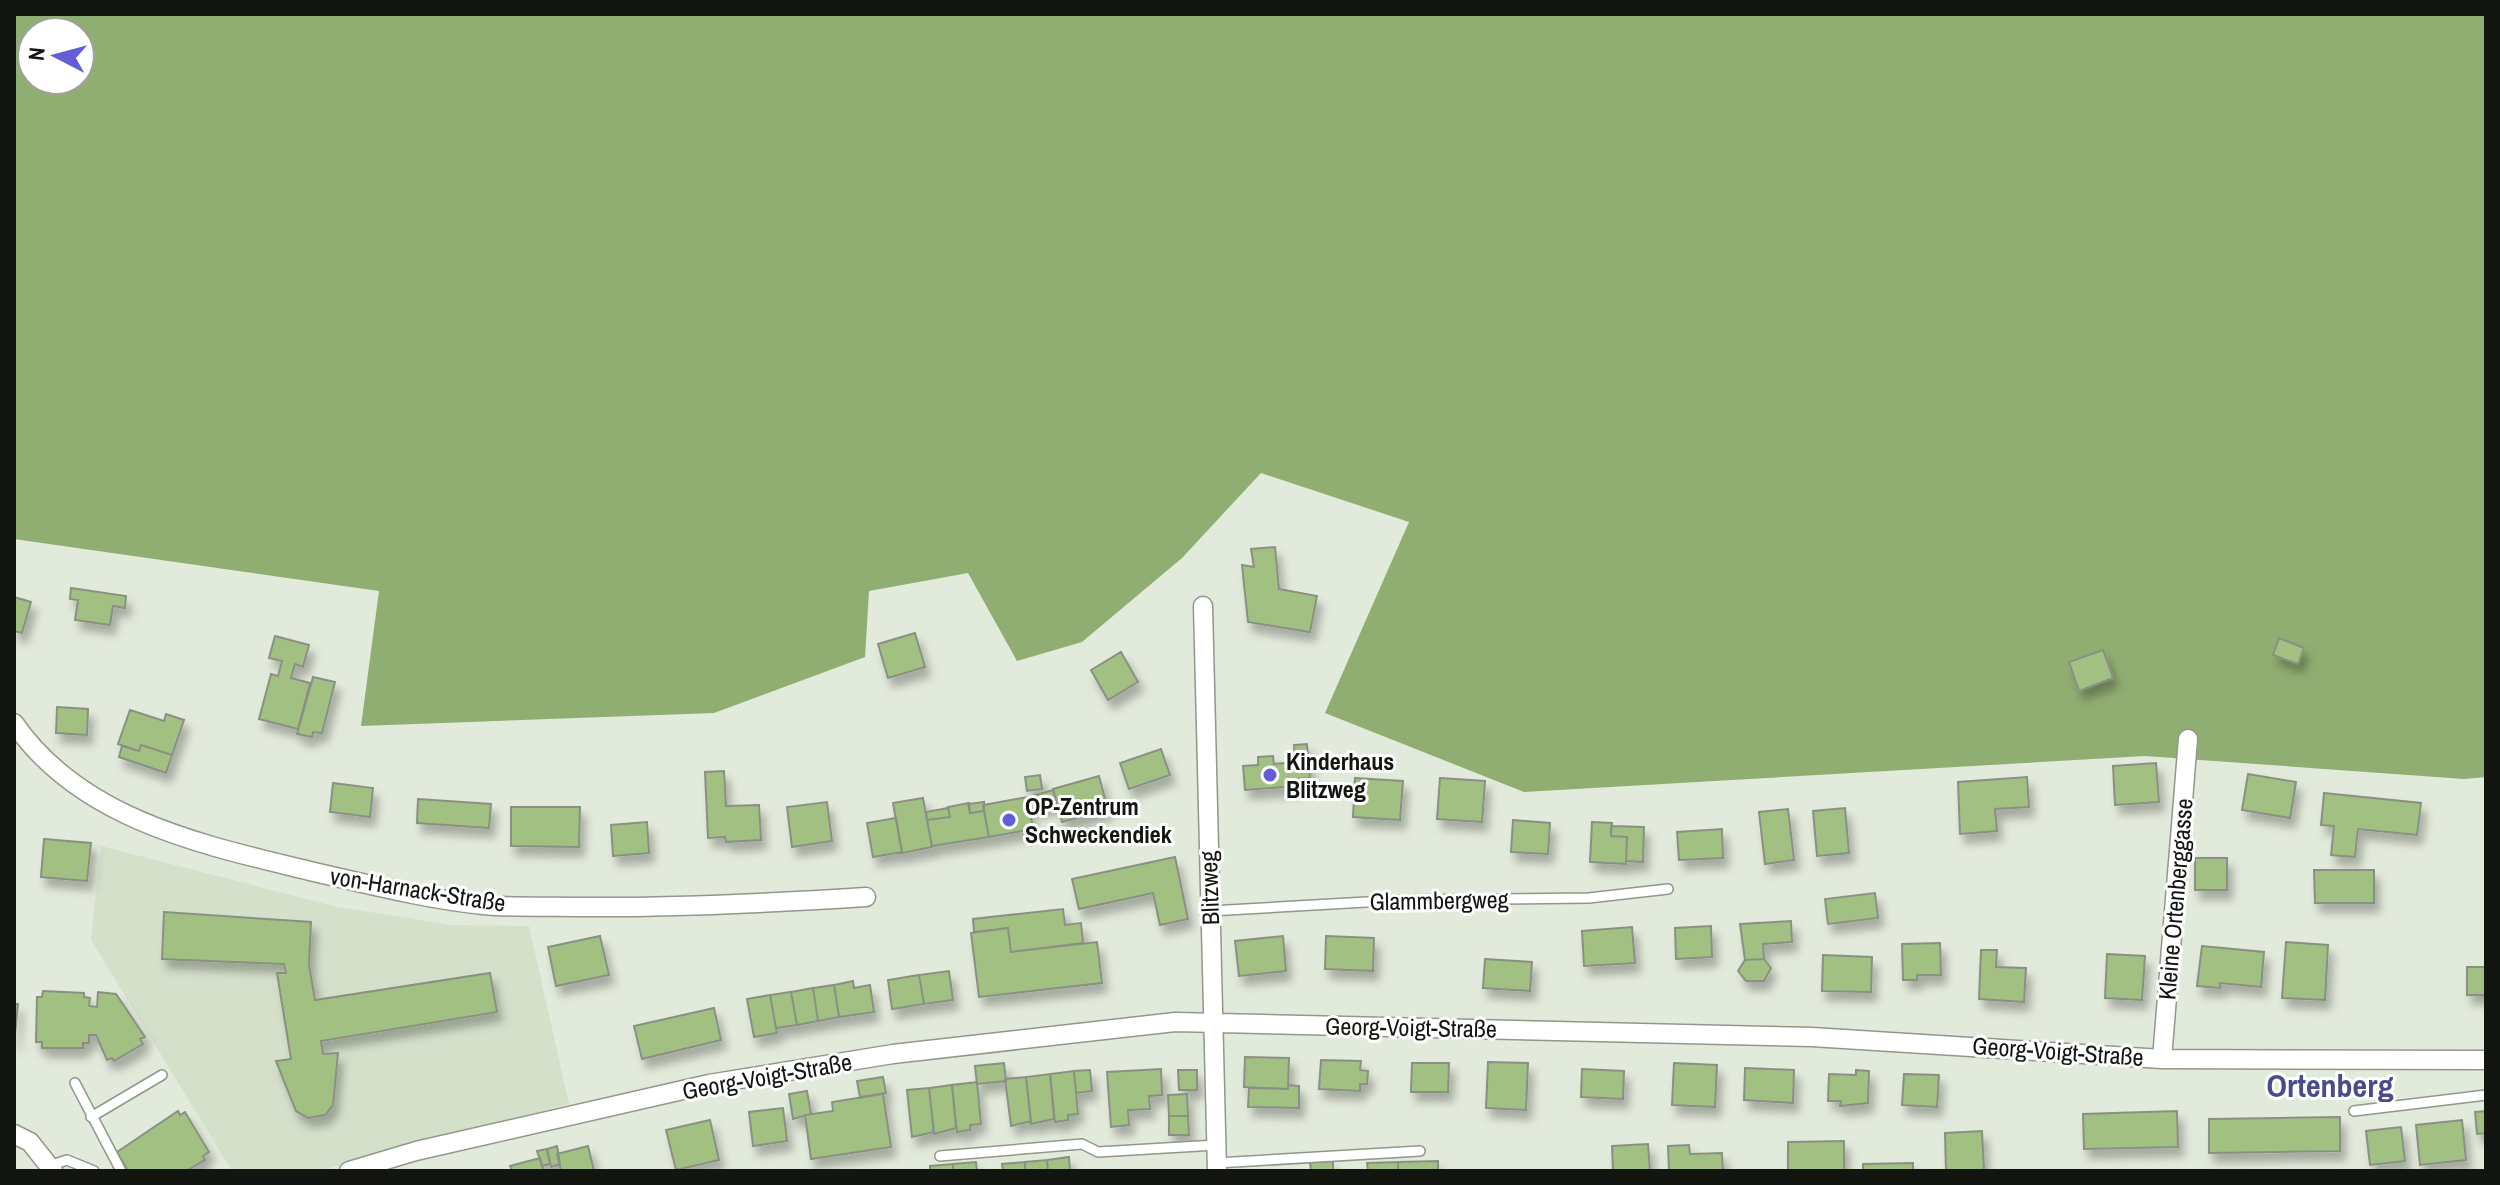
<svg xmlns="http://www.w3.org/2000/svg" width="2500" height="1185" viewBox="0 0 2500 1185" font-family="'Archivo Narrow',sans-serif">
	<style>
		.built { fill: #d5e0cb }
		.forest { fill: #90ae71; fill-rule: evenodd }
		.building { fill: #a1c082; stroke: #8a9184; stroke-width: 2; filter: url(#shadow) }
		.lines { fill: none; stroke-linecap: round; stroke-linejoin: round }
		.lane-casing { stroke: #91988a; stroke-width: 12 }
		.street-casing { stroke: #91988a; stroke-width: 21 }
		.lane { stroke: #fff; stroke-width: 9 }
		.street { stroke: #fff; stroke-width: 18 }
		.poi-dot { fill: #615ed7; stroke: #fff; stroke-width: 3 }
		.labels { text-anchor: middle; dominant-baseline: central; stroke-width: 6; stroke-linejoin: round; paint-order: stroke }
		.poi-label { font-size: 24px; font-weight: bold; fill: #121510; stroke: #fff; text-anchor: start }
		.street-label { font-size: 24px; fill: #121510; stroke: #fff }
		.district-label { font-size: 32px; font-weight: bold; fill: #494c8a; stroke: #fff }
	</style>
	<defs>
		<filter id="shadow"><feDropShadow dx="5" dy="9" stdDeviation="4" flood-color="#0004"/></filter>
	</defs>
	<rect width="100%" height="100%" fill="#e2eadb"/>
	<path class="built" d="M101,846L333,906L450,925L529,926L569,1104L317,1171H232L91,940Z"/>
	<path class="forest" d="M14,14H2486V777L2464,779L2145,756L1524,792L1325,713L1409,522L1261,473L1182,558L1082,642L1017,661L968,573L869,591L865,657L714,713L361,726L379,591L14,539ZM32,32H80V80H32Z"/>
	<path class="building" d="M1275,547L1279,589L1317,596L1310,632L1248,622L1242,565L1254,567L1251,549Z
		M71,588L126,596L125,608L113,606L110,625L75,620L78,600L70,599Z
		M14,597L31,602L22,633L14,631Z
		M915,633L925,667L888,678L878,644Z
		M275,636L309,645L303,667L295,664L291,678L310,683L298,729L259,719L271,674L278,676L282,661L269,658Z
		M2279,638L2304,648L2298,664L2273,655Z
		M2103,650L2113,678L2079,691L2069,662Z
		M1121,652L1138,682L1108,700L1091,670Z
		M313,677L335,682L322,733L313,732L312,737L297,734Z
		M57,707L88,709L87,735L56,733Z
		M130,710L164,721L166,714L184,720L172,755L141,745L139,751L118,744Z
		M1307,744L1310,778L1297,779V786L1245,790L1243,766L1258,765V757L1273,756L1274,764L1295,762L1294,745Z
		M141,745L172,755L166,773L119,757L122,746L139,751Z
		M1161,749L1170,775L1129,789L1120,763Z
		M2156,763L2159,802L2115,805L2113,766Z
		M724,771L726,806L759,805L761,840L726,842L725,837L708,838L705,772Z
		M2248,774L2296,782L2290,818L2242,810Z
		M1040,775L1042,789L1027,791L1025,777Z
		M1099,776L1108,810L1062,822L1053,789Z
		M2027,777L2029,807L1995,809L1997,831L1960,834L1958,782Z
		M1355,778L1403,781L1400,820L1353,817Z
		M1440,778L1485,781L1482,822L1437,819Z
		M333,783L373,788L370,817L330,812Z
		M1053,790L1057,803L1036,809L1032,796Z
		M2324,793L2421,803L2417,835L2358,829L2355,857L2331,855L2334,826L2321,825Z
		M1028,797L1033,829L989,837L983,805Z
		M923,798L932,847L902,853L893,803Z
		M418,799L491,804L489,828L417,823Z
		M827,802L832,841L792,847L787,807Z
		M984,802V811L970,813L968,804Z
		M969,803L970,813L984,811L989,837L932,846L927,820L950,817L948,807Z
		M511,807H580L579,847L511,846Z
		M948,808L950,817L927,820L926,812Z
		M1845,808L1849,853L1817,856L1813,811Z
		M1788,809L1794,860L1765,864L1759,812Z
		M896,818L902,852L873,857L867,823Z
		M1513,820L1550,823L1548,854L1511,852Z
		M647,822L649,853L613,856L611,825Z
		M1592,822L1612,823L1611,836L1627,837L1626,864L1590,862Z
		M1611,826L1644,827L1643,862L1626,861L1627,837L1611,836Z
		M1722,829L1723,858L1679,860L1677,832Z
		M44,839L91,843L87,881L41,877Z
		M1175,857L1188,919L1160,925L1153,893L1079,909L1072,879Z
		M2195,858H2227V890H2195Z
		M2314,870H2374V903H2315Z
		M1875,893L1878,918L1828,924L1825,899Z
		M1063,909L1065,925L1081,923L1083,943L1011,952L1008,928L974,932L973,919Z
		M164,912L311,922L309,965L315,1000L490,973L497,1012L321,1041L323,1054L338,1053L333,1105L325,1115L308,1118L296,1111L276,1061L291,1059L277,973H286L284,964L162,959Z
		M1791,921L1792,942L1763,944L1764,959L1745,960L1740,924Z
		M1711,926L1712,957L1676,959L1675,928Z
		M1632,927L1635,963L1584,966L1582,931Z
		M1008,928L1011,952L1097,942L1102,983L979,997L971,933Z
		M600,936L609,975L556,986L548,947Z
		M1283,936L1286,971L1239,976L1235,941Z
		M1326,936L1374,938L1373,971L1325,969Z
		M2286,942L2328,945L2325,1000L2282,998Z
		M1940,943L1941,975H1917V980H1903L1902,944Z
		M2202,946L2264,952L2261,987L2220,983V988L2197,986Z
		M1981,950H1997L1996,967L2026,968L2024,1002L1979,999Z
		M2107,954L2145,956L2142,1000L2105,998Z
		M1823,955L1872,957L1871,992L1822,991Z
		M1485,959L1532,962L1530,991L1483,988Z
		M1764,959L1771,968L1764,981H1746L1738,971L1745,960Z
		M2467,967H2486V995H2467Z
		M949,971L953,1000L924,1004L919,975Z
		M919,975L924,1004L892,1009L888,980Z
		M853,981L854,988L870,985L874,1012L839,1017L834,985Z
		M834,985L839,1017L818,1021L813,988Z
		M813,988L818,1021L797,1025L791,992Z
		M43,991L84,993V997L90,998L89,1006L97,1007L98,992L116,994L145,1037L140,1039L143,1044L114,1061L112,1058L107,1060L96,1035H89V1043H83V1048H42V1042H36L37,997H42Z
		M791,992L797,1025L776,1028L770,995Z
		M770,995L777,1033L754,1037L747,999Z
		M14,1004H18L14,1044Z
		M714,1008L721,1040L642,1059L634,1026Z
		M1245,1057L1289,1058L1288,1089L1244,1087Z
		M1321,1060L1361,1061L1360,1070L1368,1071L1367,1084H1360V1091L1319,1089Z
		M1488,1062L1528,1063L1526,1110L1486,1108Z
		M1004,1063L1006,1081L977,1084L975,1066Z
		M1412,1063H1449L1448,1092H1411Z
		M1674,1063L1717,1065L1715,1107L1672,1105Z
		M1745,1068L1794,1070L1793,1103L1744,1100Z
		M1161,1069L1162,1095L1149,1096L1150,1109L1128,1110L1129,1125L1111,1127L1107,1072Z
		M1582,1069L1624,1071L1623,1099L1581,1097Z
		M1090,1070L1092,1091L1076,1093L1074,1071Z
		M1178,1070H1197V1090H1179Z
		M1856,1070L1869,1071L1868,1103L1840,1106L1841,1101H1828L1829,1074L1856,1075Z
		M1074,1071L1078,1114L1068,1115V1120L1055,1122L1050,1074Z
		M1050,1074L1054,1119L1031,1124L1026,1077Z
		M1904,1074L1939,1075L1937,1107L1902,1105Z
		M883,1077L886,1093L860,1097L857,1081Z
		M1026,1077L1031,1121L1011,1126L1005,1079Z
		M977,1082L981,1124L970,1125V1130L957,1132L952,1085Z
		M952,1085L956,1128L934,1134L929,1088Z
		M1288,1085L1299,1086V1108L1248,1107L1249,1088L1288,1089Z
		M929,1088L934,1132L912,1137L907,1090Z
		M807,1091L811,1114L793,1119L789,1094Z
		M883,1094L891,1147L811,1159L805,1115L833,1111L832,1102Z
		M1187,1094L1188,1116H1169L1168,1095Z
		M783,1108L787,1141L753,1146L749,1112Z
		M178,1111L180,1115L185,1112L209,1152L203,1156L205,1160L186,1171H128L117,1152Z
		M2177,1111L2178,1147L2084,1149L2083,1114Z
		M2486,1111V1133L2477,1134L2475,1112Z
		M1169,1116H1188L1189,1135H1169Z
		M2340,1117V1151L2209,1153V1119Z
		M710,1120L719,1160L676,1170L666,1130Z
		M2462,1120L2466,1160L2420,1165L2416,1125Z
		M2401,1127L2405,1161L2370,1165L2366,1131Z
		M1982,1131L1984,1170L1946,1171L1945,1133Z
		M1844,1141V1171H1788V1142Z
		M1648,1144L1650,1171H1613L1612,1146Z
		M1689,1145L1690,1154L1722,1153L1723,1171H1669L1668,1146Z
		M557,1146L560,1164L551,1167L547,1149Z
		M588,1146L594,1171H561L557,1154Z
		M547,1149L550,1164L542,1166L537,1151Z
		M1069,1157L1070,1171H1048L1047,1160Z
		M540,1158L544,1171H512L510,1166Z
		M1047,1160L1048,1171H1025V1162Z
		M1333,1161V1171H1311L1310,1162Z
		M1438,1161V1171H1398V1162Z
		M976,1162L977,1171H953V1164Z
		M1025,1162V1171H1003L1002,1164Z
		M1398,1162V1171H1368L1367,1163Z
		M1913,1163V1171H1863V1164Z
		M953,1164V1171H930V1166Z"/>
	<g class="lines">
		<defs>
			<path id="lane" d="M1210,911L1401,900L1589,898L1668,889
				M75,1083L121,1171
				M2354,1111L2486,1095
				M91,1117L162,1075
				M940,1156L1082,1144L1098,1152L1216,1145
				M1217,1163L1420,1151
				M49,1166L67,1160L94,1171"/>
			<path id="street" d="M1203,606L1217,1171
				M14,723C81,820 203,845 310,871C367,884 425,899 483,905C515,908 548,906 580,907C676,908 770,903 866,897
				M2162,1059L2188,739
				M14,1134L30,1142L53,1171
				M349,1171L416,1151L709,1084L893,1054L1175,1022L1812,1037L2162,1059L2486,1060"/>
		</defs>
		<use href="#lane" class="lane-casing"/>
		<use href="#street" class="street-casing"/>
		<use href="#lane" class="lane"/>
		<use href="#street" class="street"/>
	</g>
	<g class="poi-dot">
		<circle cx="1270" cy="775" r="8"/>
		<circle cx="1009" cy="820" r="8"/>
	</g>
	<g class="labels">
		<g class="poi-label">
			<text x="1286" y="761">Kinderhaus<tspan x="1286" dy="28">Blitzweg</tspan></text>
			<text x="1025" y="806">OP-Zentrum<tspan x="1025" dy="28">Schweckendiek</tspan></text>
		</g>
		<g class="street-label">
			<text transform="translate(1209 888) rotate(-92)">Blitzweg</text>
			<text transform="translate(418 889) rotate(9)">von-Harnack-Straße</text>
			<text transform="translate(2175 899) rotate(-85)">Kleine Ortenberggasse</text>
			<text transform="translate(1439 900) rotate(-1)">Glammbergweg</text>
			<text transform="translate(1411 1027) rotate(1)">Georg-Voigt-Straße</text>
			<text transform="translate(2058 1051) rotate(4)">Georg-Voigt-Straße</text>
			<text transform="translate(767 1076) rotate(-10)">Georg-Voigt-Straße</text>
		</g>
		<g class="district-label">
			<text x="2330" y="1085">Ortenberg</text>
		</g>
	</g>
	<rect width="2500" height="1185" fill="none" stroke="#121510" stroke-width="32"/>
	<g transform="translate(56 56) rotate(276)"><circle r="38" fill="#ffffff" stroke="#a0a19f" stroke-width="2"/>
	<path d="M0-6L14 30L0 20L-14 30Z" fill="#615ed7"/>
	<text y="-12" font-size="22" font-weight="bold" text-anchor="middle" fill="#121510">N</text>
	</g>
</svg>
